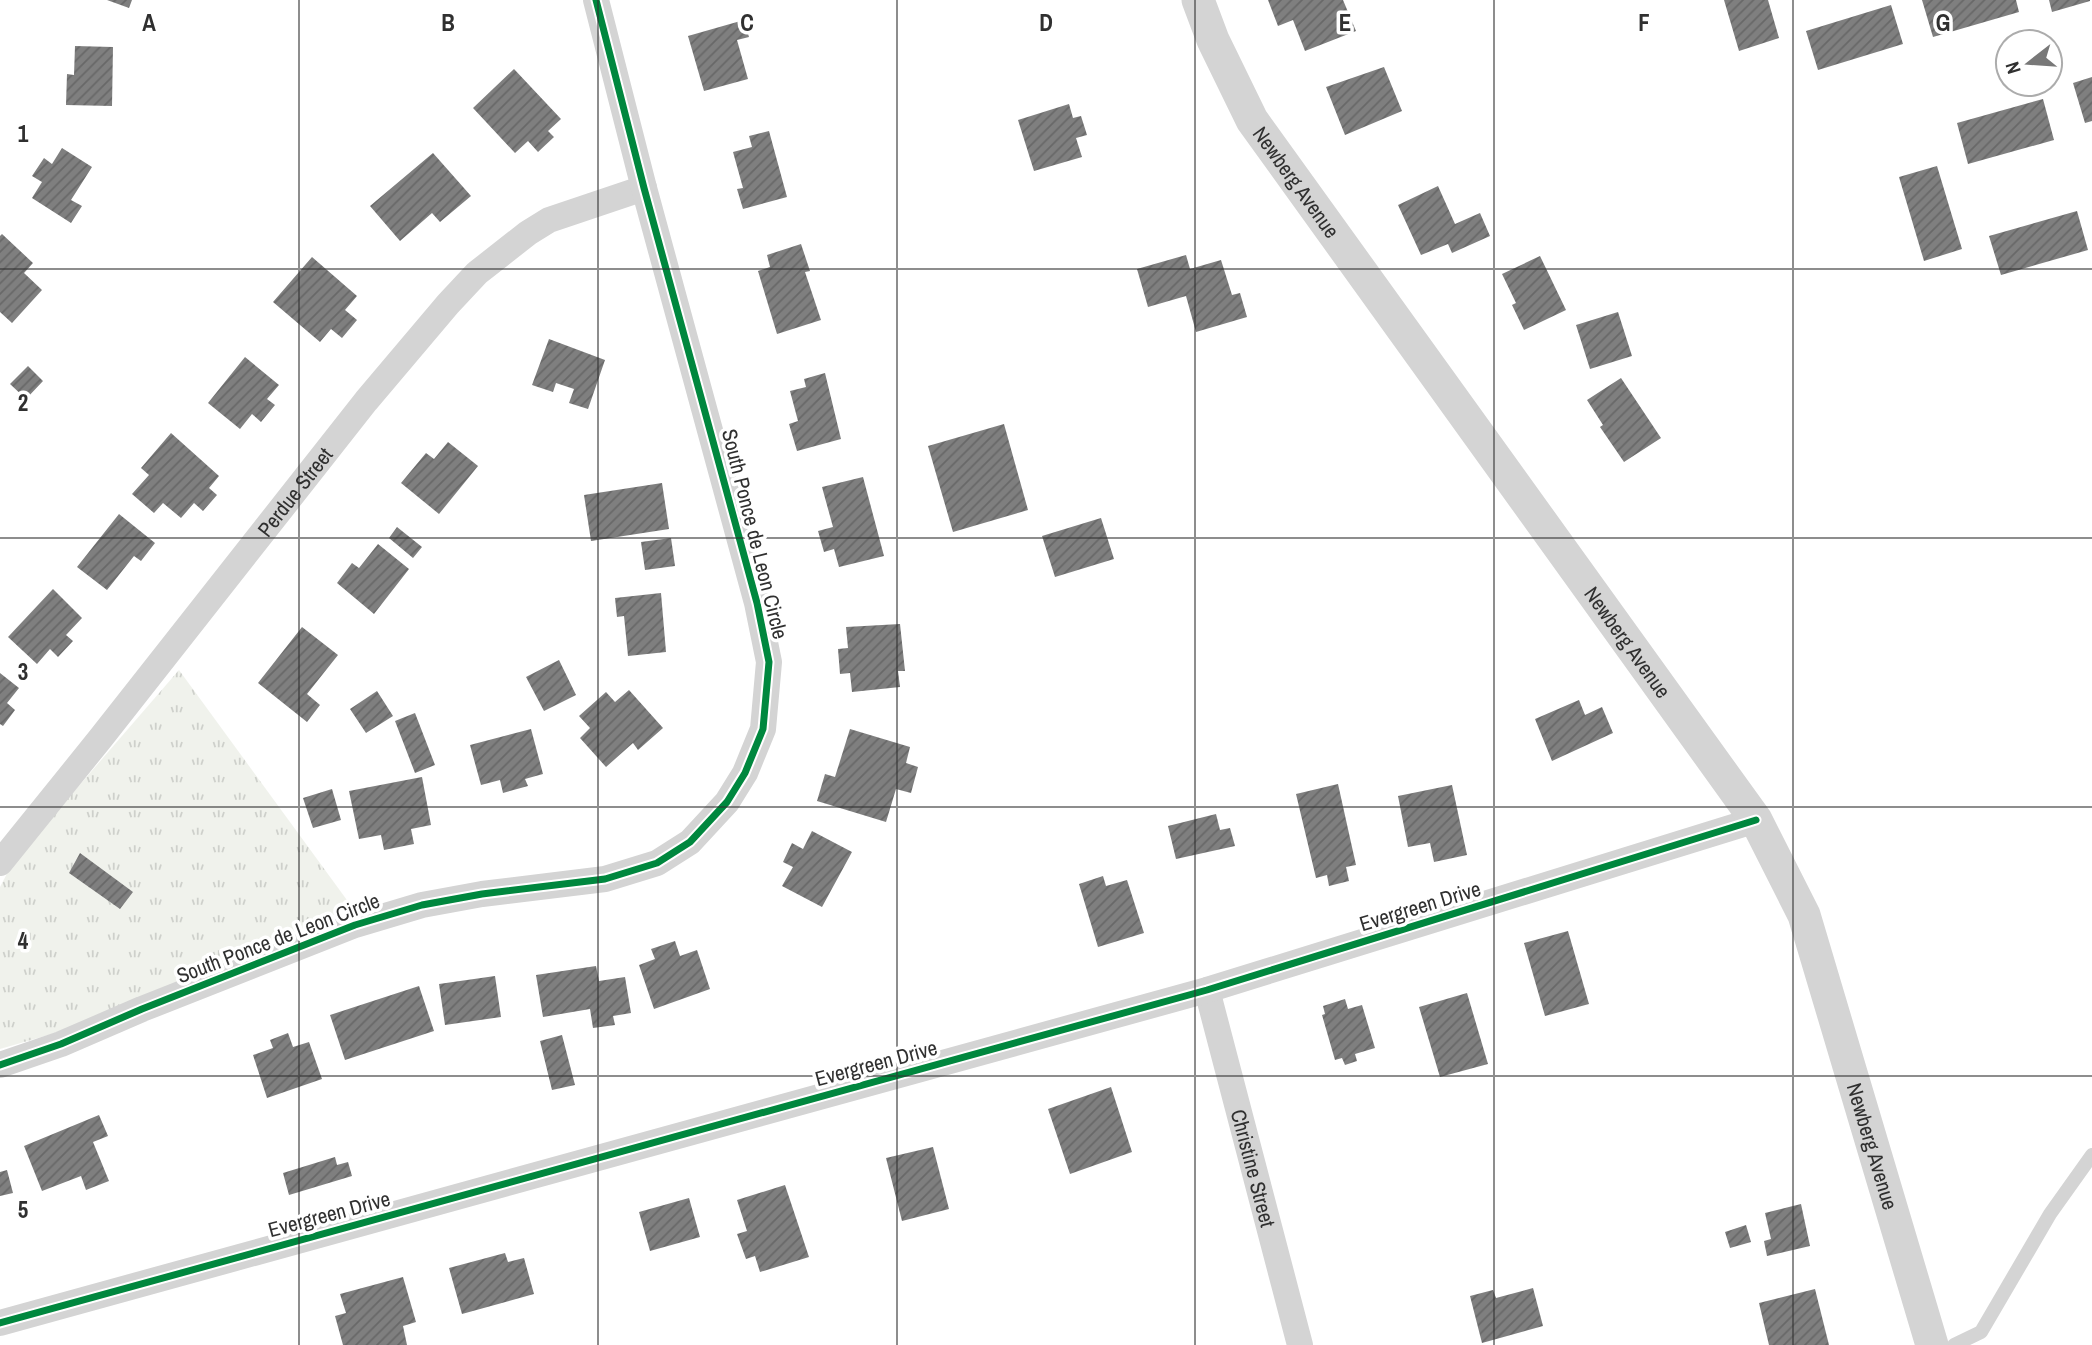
<svg xmlns="http://www.w3.org/2000/svg" width="2092" height="1345" viewBox="0 0 2092 1345" font-family="'Archivo Narrow',sans-serif">
	<style>
		.grass { fill: url(#grass-tufts) }
		.building { fill: url(#building-hatch) }
		.lines { fill: none; stroke-linecap: round; stroke-linejoin: round }
		.service { stroke: #d4d4d4; stroke-width: 14 }
		.minor { stroke: #d4d4d4; stroke-width: 26 }
		.tertiary { stroke: #d4d4d4; stroke-width: 33 }
		.cycleway-casing { stroke: #fff; stroke-width: 11 }
		.cycleway { stroke: #00873e; stroke-width: 7 }
		.grid { fill: none; stroke: #303030; stroke-width: 2; stroke-opacity: 0.55 }
		.labels { text-anchor: middle; dominant-baseline: central; stroke-width: 7; stroke-linejoin: round; paint-order: stroke }
		.street-label { font-size: 21px; fill: #303030; stroke: #fff }
		.grid-label { font-size: 23px; text-anchor: middle; font-weight: bold; fill: #303030; stroke: #fff; stroke-width: 7; stroke-linejoin: round; paint-order: stroke }
	</style>
	<defs>
		<pattern id="grass-tufts" width="24" height="20" patternUnits="userSpaceOnUse" patternTransform="scale(1.75)"><rect width="24" height="20" fill="#f0f2ec"/><path d="M3 7l-1-3M5 7V3M7 7l1-3M15 17l-1-3M17 17v-4M19 17l1-3" fill="none" stroke="#ced0cb"/></pattern>
		<pattern id="building-hatch" width="6" height="6" patternUnits="userSpaceOnUse" patternTransform="scale(1.75)"><rect width="6" height="6" fill="#7f7f7f"/><path d="M-1 1l2-2M0 6l6-6M5 7l2-2" fill="none" stroke="#686868"/></pattern>
	</defs>
	<rect width="100%" height="100%" fill="#fff"/>
	<path class="grass" d="M179,670L352,907L83,1025L0,1049V887L13,862Z"/>
	<path class="building" d="M107,0H132L129,8Z
		M1268,0H1343L1356,31L1305,51L1293,20L1278,26Z
		M1724,0H1768L1779,38L1739,51Z
		M1922,0H2016L2019,12L1933,37Z
		M2049,0H2090V1L2052,12Z
		M1891,5L1903,44L1818,70L1806,31Z
		M744,20L749,37L737,40L748,79L704,91L688,36Z
		M75,46L113,47L112,106L66,105L67,74L74,75Z
		M1384,67L1402,111L1345,135L1326,87Z
		M514,69L561,119L548,131L554,137L538,152L528,141L515,153L473,108Z
		M2092,77V121L2085,123L2073,83Z
		M2043,99L2054,140L1968,164L1957,123Z
		M1069,104L1073,118L1081,116L1087,135L1076,138L1082,157L1034,171L1018,120Z
		M769,131L787,197L743,209L737,189L743,188L733,152L752,147L749,136Z
		M62,148L92,167L71,200L82,206L71,223L32,198L42,182L32,176L44,158L52,164Z
		M433,153L471,196L440,222L432,213L400,241L370,206Z
		M1937,166L1962,249L1924,261L1899,177Z
		M1438,186L1455,224L1480,213L1490,236L1452,253L1448,244L1421,255L1398,205Z
		M2077,211L2088,250L2001,275L1989,236Z
		M2,234L33,263L24,273L42,290L12,323L0,312V236Z
		M801,244L810,271L805,272L821,320L777,334L758,271L770,267L767,255Z
		M1186,255L1190,269L1221,260L1232,295L1240,293L1247,317L1196,332L1186,296L1148,307L1137,269Z
		M1540,256L1566,310L1524,330L1512,305L1516,303L1502,274Z
		M312,257L357,296L345,310L357,320L342,338L331,329L320,342L273,302Z
		M1618,312L1632,356L1590,369L1576,325Z
		M549,339L605,360L588,409L569,403L574,389L556,383L553,392L532,385Z
		M245,357L279,385L267,399L275,405L261,422L252,414L240,429L208,403Z
		M28,366L43,381L26,399L10,384Z
		M825,373L841,439L797,451L789,424L798,421L790,391L806,387L804,379Z
		M1621,378L1661,438L1624,462L1600,427L1603,425L1587,400Z
		M1004,424L1028,510L953,532L928,446Z
		M171,433L219,476L209,488L217,495L203,511L194,503L181,518L163,503L154,513L132,494L149,475L141,468Z
		M448,442L478,466L439,514L401,483L426,453L434,459Z
		M863,477L884,556L839,567L834,549L824,552L818,531L833,527L822,487Z
		M662,483L669,529L591,541L584,495Z
		M119,514L155,543L141,561L134,556L107,590L77,567Z
		M1101,518L1114,559L1055,577L1042,536Z
		M397,527L422,547L413,558L389,538Z
		M671,538L675,566L645,570L641,542Z
		M378,544L409,569L374,614L337,583L352,563L359,568Z
		M53,589L82,618L66,635L73,641L58,657L50,649L37,664L8,637Z
		M661,593L666,652L628,656L624,616L617,617L615,598Z
		M900,624L905,671H898L900,687L852,692L850,673L840,674L838,649L848,648L846,627Z
		M302,627L338,655L307,694L320,705L307,722L258,683Z
		M559,660L576,695L544,711L526,677Z
		M0,673L19,688L7,703L15,710L3,726L0,724Z
		M629,690L663,728L638,750L633,743L606,767L580,738L590,728L579,716L606,692L615,702Z
		M377,691L393,716L366,733L350,709Z
		M1579,700L1585,715L1602,707L1613,733L1552,761L1535,719Z
		M415,713L435,765L415,773L395,721Z
		M531,729L543,774L525,779L528,786L503,793L500,780L481,785L470,745Z
		M850,729L910,747L906,763L918,767L911,793L896,789L886,822L817,801L825,774L835,777Z
		M422,777L431,825L411,829L414,844L384,850L381,835L359,839L349,791Z
		M1338,784L1356,865L1346,867L1349,881L1329,886L1327,875L1316,878L1296,794Z
		M1452,785L1467,855L1434,862L1430,843L1408,847L1398,796Z
		M332,789L341,820L313,828L303,798Z
		M1216,814L1220,830L1230,828L1235,846L1176,859L1168,826Z
		M812,831L852,852L822,907L782,886L793,867L783,862L792,843L803,849Z
		M80,853L133,892L120,909L69,873Z
		M1103,876L1106,886L1127,880L1144,933L1098,947L1079,884Z
		M1568,931L1589,1004L1545,1016L1524,943Z
		M675,941L680,956L697,950L710,989L654,1009L639,965L655,959L651,949Z
		M596,966L599,981L625,977L631,1013L613,1016L615,1025L593,1028L590,1009L543,1017L536,975Z
		M495,976L501,1017L445,1025L439,984Z
		M419,986L434,1031L345,1060L330,1015Z
		M1467,993L1488,1064L1440,1077L1419,1007Z
		M1345,999L1348,1009L1362,1005L1375,1048L1355,1054L1357,1061L1345,1065L1342,1058L1335,1060L1322,1015L1325,1014L1323,1006Z
		M288,1033L293,1047L309,1042L322,1079L267,1098L253,1055L273,1048L270,1040Z
		M562,1035L575,1085L552,1090L540,1041Z
		M1111,1087L1132,1152L1070,1174L1048,1109Z
		M99,1115L108,1136L93,1142L109,1181L86,1190L81,1176L42,1191L24,1146Z
		M933,1147L949,1209L902,1221L886,1158Z
		M335,1157L337,1165L348,1162L352,1176L289,1195L283,1173Z
		M7,1170L13,1193L0,1196V1172Z
		M785,1185L809,1257L760,1272L755,1256L746,1259L737,1234L747,1231L737,1200Z
		M689,1198L700,1237L650,1251L639,1212Z
		M1801,1204L1810,1246L1767,1256L1764,1241L1771,1239L1765,1213Z
		M1746,1225L1751,1242L1730,1248L1725,1232Z
		M505,1253L508,1262L524,1258L534,1294L462,1314L449,1268Z
		M403,1277L416,1322L403,1326L407,1345H343L335,1316L346,1313L340,1294Z
		M1533,1288L1543,1326L1482,1343L1470,1296L1493,1290L1496,1298Z
		M1815,1289L1829,1345H1769L1759,1303Z"/>
	<g class="lines">
		<path class="service" d="M1954,1345L1981,1332L2050,1214L2092,1155"/>
		<g class="minor">
			<path id="s1" d="M0,863L100,739L366,401L448,304L477,273L528,233L549,220L644,188"/>
			<path id="s2" d="M1207,990L1300,1345"/>
			<path d="M0,1065L61,1044L142,1009L355,925L422,905L482,894L605,879L657,863L690,842L727,802L745,773L763,729L769,662L757,603L644,188L596,0"/>
			<path d="M0,1323L1207,990L1756,820"/>
		</g>
		<path class="tertiary" id="s3" d="M1198,0L1213,40L1252,120L1756,820L1804,915L1932,1345"/>
		<defs>
			<path id="cycleway" d="M0,1065L61,1044L142,1009L355,925L422,905L482,894L605,879L657,863L690,842L727,802L745,773L763,729L769,662L757,603L644,188L596,0
				M0,1323L1207,990L1756,820"/>
		</defs>
		<use href="#cycleway" class="cycleway-casing"/>
		<use href="#cycleway" class="cycleway"/>
	</g>
	<path class="grid" d="M299,0V1345M598,0V1345M897,0V1345M1195,0V1345M1494,0V1345M1793,0V1345M0,269H2092M0,538H2092M0,807H2092M0,1076H2092"/>
	<g class="labels">
		<g class="street-label">
			<text stroke="none"><textPath href="#s3" startOffset="208">Newberg Avenue</textPath></text>
			<text stroke="none"><textPath href="#s1" startOffset="474">Perdue Street</textPath></text>
			<text transform="translate(755 534) rotate(76)">South Ponce de Leon Circle</text>
			<text stroke="none"><textPath href="#s3" startOffset="775">Newberg Avenue</textPath></text>
			<text transform="translate(1420 906) rotate(-17)">Evergreen Drive</text>
			<text transform="translate(278 938) rotate(-21)">South Ponce de Leon Circle</text>
			<text transform="translate(876 1063) rotate(-15)">Evergreen Drive</text>
			<text stroke="none"><textPath href="#s3" startOffset="1342">Newberg Avenue</textPath></text>
			<text stroke="none"><textPath href="#s2" startOffset="184">Christine Street</textPath></text>
			<text transform="translate(329 1214) rotate(-15)">Evergreen Drive</text>
		</g>
	</g>
	<g class="grid-label">
		<text x="149" y="31">A</text>
		<text x="448" y="31">B</text>
		<text x="747" y="31">C</text>
		<text x="1046" y="31">D</text>
		<text x="1345" y="31">E</text>
		<text x="1644" y="31">F</text>
		<text x="1943" y="31">G</text>
		<text x="23" y="142">1</text>
		<text x="23" y="411">2</text>
		<text x="23" y="680">3</text>
		<text x="23" y="949">4</text>
		<text x="23" y="1218">5</text>
	</g>
	<g transform="translate(2029 63) rotate(253)"><circle r="33" fill="#ffffff" stroke="#acacac" stroke-width="2"/>
	<path d="M0-5L12 26L0 18L-12 26Z" fill="#787878"/>
	<text y="-10" font-size="19" font-weight="bold" text-anchor="middle" fill="#303030">N</text>
	</g>
</svg>
